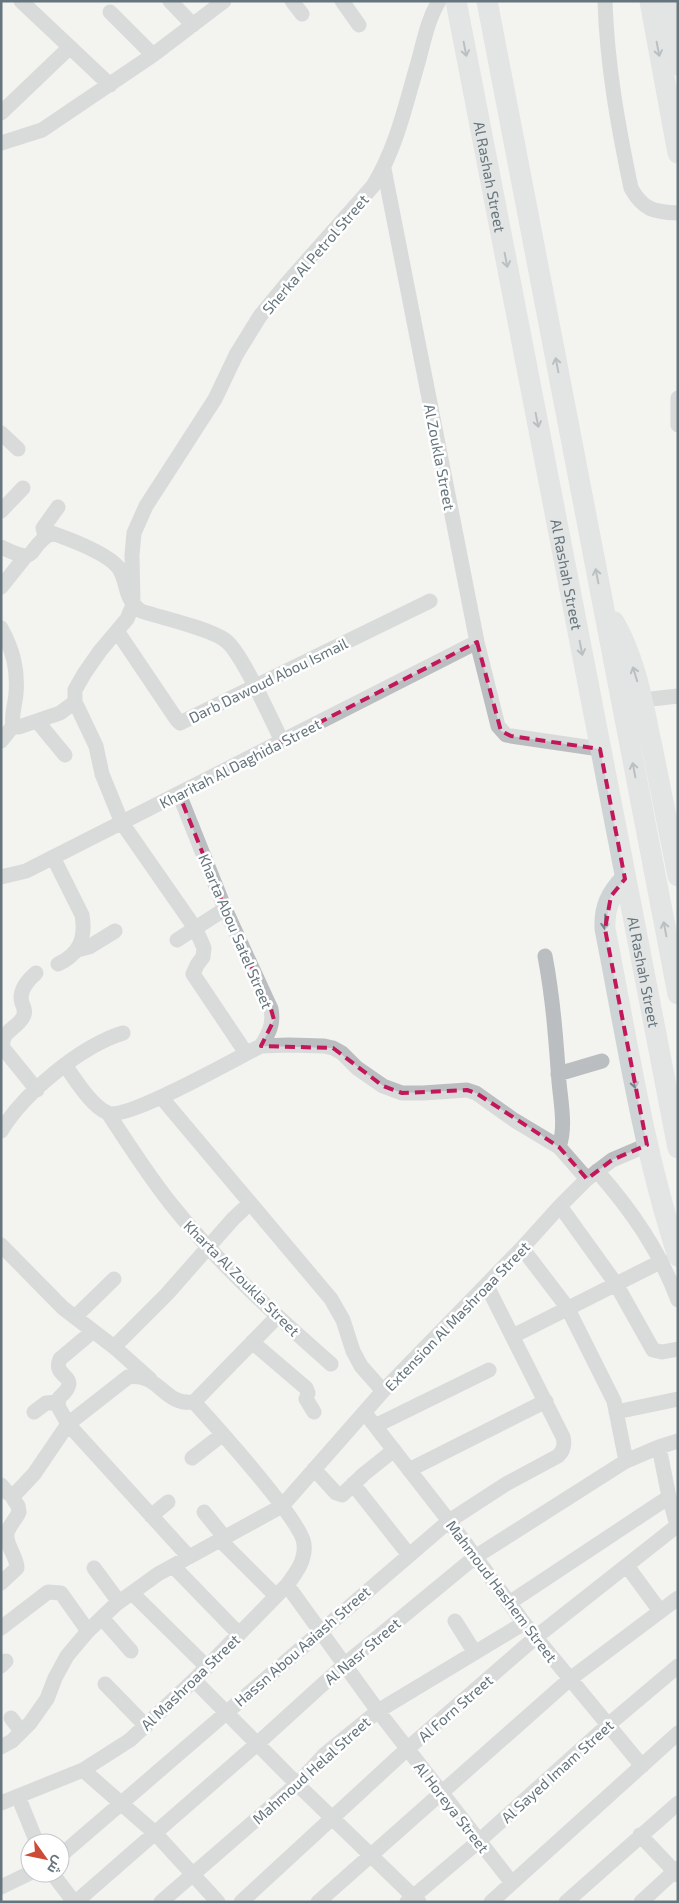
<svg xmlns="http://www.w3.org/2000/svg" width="679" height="1903" viewBox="0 0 679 1903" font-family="'Exo 2',Cairo,sans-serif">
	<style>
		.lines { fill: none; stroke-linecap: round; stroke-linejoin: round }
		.street { stroke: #babec1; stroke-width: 15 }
		.secondary { stroke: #ced4d6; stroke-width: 21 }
		.oneway { stroke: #76838a }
		.marked { fill: none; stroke: #c2185b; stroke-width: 4; stroke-dasharray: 10 6; stroke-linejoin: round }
		.labels { text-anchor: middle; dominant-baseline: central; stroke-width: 5; stroke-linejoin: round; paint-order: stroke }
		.street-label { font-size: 15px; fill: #66757d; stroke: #fff }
	</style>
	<rect width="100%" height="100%" fill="#f3f3f0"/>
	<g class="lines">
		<path class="street" d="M21,1L110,85
			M170,1L193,25
			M292,1L302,14
			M342,1L359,25
			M605,1C607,65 618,126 631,188C643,210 654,212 678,213
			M110,12L153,55
			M1,113L70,47
			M1,143L42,130L153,55L224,1
			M384,169L477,642L498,726L506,735L511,736L600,749
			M678,398V425
			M1,433L18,449
			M1,511L23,488
			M45,536L43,528L58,507
			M1,547C41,567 24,548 52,533C69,539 106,553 118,567C129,582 122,597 141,611C162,618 208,628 225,640C242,652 271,720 282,741
			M1,587L25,557
			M1,628C13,650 18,669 16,694C15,704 11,716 13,726L19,727L60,713L75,702
			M117,631L177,720L180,723L430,601
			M642,700L678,696
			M37,721L65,755
			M1,741L13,726
			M53,857L82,915C86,938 80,954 58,964
			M1,877L26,871L477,642
			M177,940L225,909
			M77,950L89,947L115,931
			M545,956C553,998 556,1040 559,1082C561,1104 566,1127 559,1147
			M36,973C28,980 18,991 22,1003C24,1008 26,1012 23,1017C17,1029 0,1031 3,1048L37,1090
			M261,1046L289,1045L324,1046L333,1048L342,1053L357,1068L383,1086L402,1093H423L467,1090L476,1093L514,1120L559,1147L587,1179
			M246,1053L193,974L197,965L203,957L204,948L201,941L195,928L122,823L102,774L96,746L75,702V690L84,674L100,651L127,619L133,605L132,555L134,533L146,506L215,399L236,355L260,316L288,282L373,186C397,147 406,103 419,59C424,40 428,19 439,1
			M65,1065C75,1079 92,1107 108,1113C129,1120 236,1058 261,1046C269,1033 274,1024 271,1009L225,909L179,794
			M558,1074L602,1061
			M161,1097L331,1299L343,1320L353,1351L361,1366L383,1391
			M108,1113C128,1144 148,1175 171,1204C218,1263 274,1314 331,1364
			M1,1131C24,1093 81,1046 123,1033
			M597,1171C632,1211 659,1250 678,1300
			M560,1206L616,1284L653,1350L662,1352L678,1349
			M1,1245L63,1308L114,1347L150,1379
			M522,1248L567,1307L614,1401L626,1461
			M75,1317L114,1279
			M92,1332L60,1359C51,1379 85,1375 59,1398L58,1406L68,1424L189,1557
			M513,1336L662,1261
			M252,1342L306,1388L308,1393L306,1399L314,1412
			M114,1347L167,1294L233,1219L250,1203
			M34,1412L46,1403L57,1402
			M616,1412L678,1399
			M365,1413L449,1521L524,1623L642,1766
			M375,1426L489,1370
			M659,1447L669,1497L677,1525
			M192,1458L223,1434
			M314,1469L336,1493L342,1495L364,1474L394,1450
			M409,1470L546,1401
			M353,1484L409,1555
			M1,1485L8,1493L11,1495L17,1492L34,1474L68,1424L128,1377C160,1372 163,1406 194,1402L277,1317
			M204,1512L225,1538
			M151,1516L168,1502
			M221,1541L276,1596
			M173,1566L239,1634
			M627,1566L660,1611
			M94,1568L119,1602
			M1,1583L17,1568C17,1556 5,1545 7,1533C9,1526 16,1519 19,1512L18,1506L11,1495
			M287,1585L378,1711L512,1883
			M132,1593L207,1667
			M509,1603L669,1497
			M102,1618L131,1651
			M455,1621L475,1653
			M1,1628L48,1592L61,1593L88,1631
			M1,1666L6,1661
			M194,1680L297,1784L419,1902
			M105,1684L146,1726
			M11,1718L21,1731
			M1,1747L12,1741L30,1723L47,1699L55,1678L67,1656L88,1631L115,1605L158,1574L282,1506L383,1391L522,1248L560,1206L587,1179L612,1160L647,1145
			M83,1770L155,1833L218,1902
			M18,1796L37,1843
			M1,1803L83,1770L130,1740L194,1680L287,1585C296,1573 306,1560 304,1544C303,1522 213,1423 194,1402
			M640,1835L678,1875
			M60,1856L449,1521L506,1484L558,1456C564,1450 565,1445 563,1437L487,1286
			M52,1873L74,1902
			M1,1887L30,1873
			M76,1902L257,1744L344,1665L475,1557L626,1461L659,1447L678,1441
			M161,1902L297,1784L325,1754L378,1711L524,1623
			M241,1902L407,1749L536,1637L678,1525
			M318,1902L570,1679L678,1598
			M407,1902L479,1841L608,1725L678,1666
			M491,1902L678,1733
			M566,1902L678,1803
			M641,1902L678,1868"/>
		<g class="secondary">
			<path id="s1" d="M456,1L678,1148"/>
			<path d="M487,1L678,994"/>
			<path d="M650,1L678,153"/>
			<path d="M666,1L678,65"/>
			<path d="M614,622C636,660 643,705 652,747C661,790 669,833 678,876"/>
			<path d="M625,879C610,894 604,908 605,929C627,1039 643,1150 678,1256"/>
		</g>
	</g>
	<defs><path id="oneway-shaft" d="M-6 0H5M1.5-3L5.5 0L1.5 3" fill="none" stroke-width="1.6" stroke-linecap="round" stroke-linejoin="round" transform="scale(1.25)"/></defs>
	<g class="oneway">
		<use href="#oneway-shaft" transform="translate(465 49) rotate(79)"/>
		<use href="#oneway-shaft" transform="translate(658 49) rotate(79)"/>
		<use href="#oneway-shaft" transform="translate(506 260) rotate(79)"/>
		<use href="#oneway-shaft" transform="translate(557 365) rotate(-101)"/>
		<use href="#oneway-shaft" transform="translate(537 420) rotate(79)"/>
		<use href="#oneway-shaft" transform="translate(597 576) rotate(-101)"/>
		<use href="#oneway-shaft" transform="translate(581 648) rotate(79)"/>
		<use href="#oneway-shaft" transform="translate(635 674) rotate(-107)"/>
		<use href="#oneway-shaft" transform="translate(634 770) rotate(-101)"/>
		<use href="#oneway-shaft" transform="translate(605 922) rotate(92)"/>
		<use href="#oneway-shaft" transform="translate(665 929) rotate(-101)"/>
		<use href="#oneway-shaft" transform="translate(634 1081) rotate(79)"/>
	</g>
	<path d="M0 0H679V1903H0ZM477,642L501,731L511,736L600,749L625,879L611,896L605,929L647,1145L612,1160L587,1179L559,1147L476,1093L467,1090L402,1093L383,1086L333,1048L261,1046L274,1020L271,1009L225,909L179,794Z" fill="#f3f3f0" fill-opacity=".55" fill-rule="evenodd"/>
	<path class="marked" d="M477,642L501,731L511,736L600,749L625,879L611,896L605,929L647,1145L612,1160L587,1179L559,1147L476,1093L467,1090L402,1093L383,1086L333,1048L261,1046L274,1020L271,1009L225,909L179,794Z"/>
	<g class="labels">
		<g class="street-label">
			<text stroke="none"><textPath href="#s1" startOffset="179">Al Rashah Street</textPath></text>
			<text transform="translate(315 254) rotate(-49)">Sherka Al Petrol Street</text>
			<text transform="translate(440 457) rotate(79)">Al Zoukla Street</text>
			<text stroke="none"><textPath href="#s1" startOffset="584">Al Rashah Street</textPath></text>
			<text transform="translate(268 680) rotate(-26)">Darb Dawoud Abou Ismail</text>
			<text transform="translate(240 763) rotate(-27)">Kharitah Al Daghida Street</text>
			<text transform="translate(236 931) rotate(67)">Kharta Abou Satel Street</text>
			<text stroke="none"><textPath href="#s1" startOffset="989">Al Rashah Street</textPath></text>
			<text transform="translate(242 1278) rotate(45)">Kharta Al Zoukla Street</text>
			<text transform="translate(457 1316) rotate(-46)">Extension Al Mashroaa Street</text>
			<text transform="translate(502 1591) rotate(53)">Mahmoud Hashem Street</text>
			<text transform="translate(302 1646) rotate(-41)">Hassn Abou Aaiash Street</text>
			<text transform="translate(362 1651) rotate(-40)">Al Nasr Street</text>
			<text transform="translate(190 1682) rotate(-44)">Al Mashroaa Street</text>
			<text transform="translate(455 1708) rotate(-41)">Al Forn Street</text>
			<text transform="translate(311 1770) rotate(-42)">Mahmoud Helal Street</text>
			<text transform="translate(557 1771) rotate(-42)">Al Sayed Imam Street</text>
			<text transform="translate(452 1807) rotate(52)">Al Horeya Street</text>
		</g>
	</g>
	<rect width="679" height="1903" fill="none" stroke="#66757d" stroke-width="5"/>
	<g transform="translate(45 1858) rotate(123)"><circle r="24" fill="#ffffff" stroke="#c2c8cb"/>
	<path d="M0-4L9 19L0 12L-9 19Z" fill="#cc4a36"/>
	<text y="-8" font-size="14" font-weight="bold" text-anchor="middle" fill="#66757d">ش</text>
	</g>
</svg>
